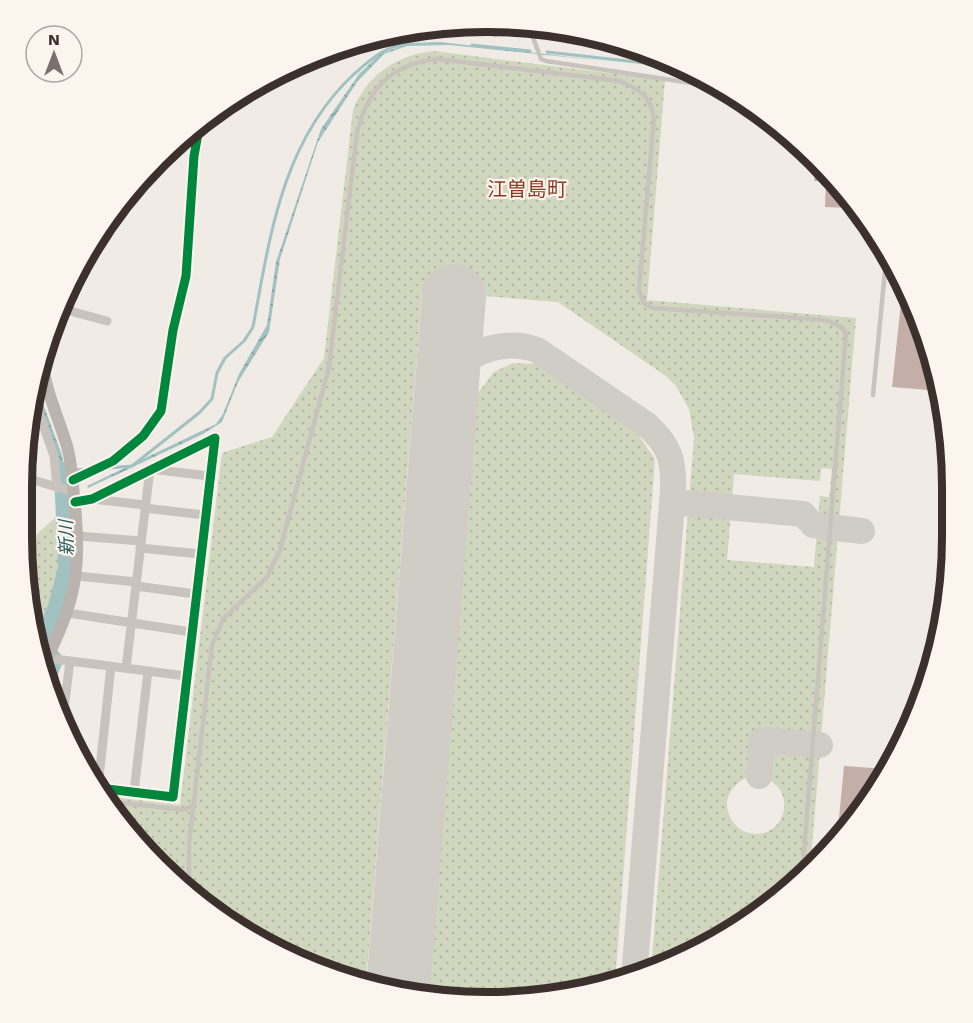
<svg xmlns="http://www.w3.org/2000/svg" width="973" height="1023" viewBox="0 0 973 1023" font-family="'Work Sans','Noto Sans JP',sans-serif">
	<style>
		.grass { fill: url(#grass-dots); fill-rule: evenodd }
		.cemetery { fill: url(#cemetery-stones) }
		.water { fill: url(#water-waves) }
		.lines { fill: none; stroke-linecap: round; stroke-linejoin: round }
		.stream { stroke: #a1c2c1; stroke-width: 3 }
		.river { stroke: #a1c2c1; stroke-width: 18 }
		.taxiway { stroke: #d0ccc6; stroke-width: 26 }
		.runway { stroke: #d0ccc6; stroke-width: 64 }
		.building { fill: #c3afa7 }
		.lane { stroke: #c9c3be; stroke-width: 4.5 }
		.street { stroke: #c9c3be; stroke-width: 9 }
		.secondary { stroke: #bab3ae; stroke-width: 12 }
		.cycleway-casing { stroke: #fbf5ee; stroke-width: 13 }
		.cycleway { stroke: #00873e; stroke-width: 9 }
		.labels { text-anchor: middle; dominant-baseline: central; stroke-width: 4.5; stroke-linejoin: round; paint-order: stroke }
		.water-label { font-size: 18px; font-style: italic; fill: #1f5a5e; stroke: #fbf5ee }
		.quarter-label { font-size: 20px; fill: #8c3b22; stroke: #fbf5ee }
		.rim { fill: none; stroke: #3b302b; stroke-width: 8 }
	</style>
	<defs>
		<pattern id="grass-dots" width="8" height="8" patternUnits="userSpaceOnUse" patternTransform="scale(1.5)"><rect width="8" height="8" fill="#d1d6bf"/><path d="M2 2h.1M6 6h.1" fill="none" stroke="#b4b8a4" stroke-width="1.8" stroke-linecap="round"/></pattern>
		<pattern id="cemetery-stones" width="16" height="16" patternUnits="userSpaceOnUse" patternTransform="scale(1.5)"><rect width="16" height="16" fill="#d1d6bf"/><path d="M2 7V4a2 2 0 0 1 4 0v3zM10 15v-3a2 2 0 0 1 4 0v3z" fill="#b4b8a4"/></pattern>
		<pattern id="water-waves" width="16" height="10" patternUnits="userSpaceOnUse" patternTransform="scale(1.5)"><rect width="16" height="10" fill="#a1c2c1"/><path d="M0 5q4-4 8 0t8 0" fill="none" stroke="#849e9d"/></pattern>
	</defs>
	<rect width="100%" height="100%" fill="#f0ebe5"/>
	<path class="grass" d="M433,51L665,80L647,300L856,318L810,870L720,939L651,971L694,438L689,409L676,386L666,376L558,302L422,291L366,983C268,964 154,884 103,796L180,805L222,453L272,437L324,358L353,110C367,75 397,55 433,51ZM821,468L832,469L829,497L820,496L814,567L727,560L734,474L820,481ZM751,776C801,777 790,842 749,833C741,831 735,826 731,819C720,800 733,782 751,776Z
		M513,363L535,364L546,370L637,433L655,459L615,982C554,997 491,1008 429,996L478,393L494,372Z
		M69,505C73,569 69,592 42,650L36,647L30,628L22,548Z"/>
	<path class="cemetery" d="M516,22L495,38L483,23Z"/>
	<path class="water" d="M440,42L614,62L450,45L407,46L384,54L357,82L318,142L280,259L269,332L238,382L222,422L203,434L88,488L87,486L216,424L223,414L239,374L267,325L276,262L321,129L359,74L379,55L408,43Z
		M35,382L62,455L65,473L61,474C55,446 33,408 35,382Z
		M64,503H68C72,550 71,584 53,628L49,626C67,585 66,547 64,503Z"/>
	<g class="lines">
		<path class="stream" d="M472,45L530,51
			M547,52L690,68
			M107,468L132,466L199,413L212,399L217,373L225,358L244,341L253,327C270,236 282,141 354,74C370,60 386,45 409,44
			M74,470L89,469"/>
		<path class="river" d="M46,680L54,660L41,646L57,607L67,568L63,471"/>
		<path class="taxiway" d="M448,370C477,351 504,338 537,350L647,425C670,446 674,460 673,491L634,978
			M673,502L803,514L813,525L862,531
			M759,776L762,740L820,745"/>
		<path class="runway" d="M398,990L454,296"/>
	</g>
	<path class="building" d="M795,140L799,145L810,155L793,154Z
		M816,161L837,180L852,201L851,208L825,207L826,181H814Z
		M903,284L927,337L940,391L892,387Z
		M844,766L887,769L873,795L837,839Z"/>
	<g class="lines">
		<path class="lane" d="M528,24L541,59L546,61L724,88
			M873,395L887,250
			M106,801L184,810L193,805
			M189,893V844L212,645L223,619L267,577L280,550L329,367L357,133C367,89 392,63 438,59L620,81C640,90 650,95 654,118L639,290L644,303L653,308L825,320L840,326L846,333L802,876"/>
		<path class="street" d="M116,205L120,206L122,198
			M59,308L107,321
			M34,399L54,456L57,488
			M26,478L74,492
			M73,480L113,461L143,436L161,411L173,330L186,276L194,156L200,122
			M92,499L145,505
			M75,502L92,499L215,438L173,797L99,788
			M145,508L204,515
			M78,536L141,541
			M140,548L200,554
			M77,576L136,582
			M136,586L195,594
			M68,613L191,632
			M38,654L47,658L186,676
			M126,668L150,469L209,476
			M62,725L70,661
			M98,787L111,666
			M134,792L148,671"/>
		<path class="secondary" d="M42,354C43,386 58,416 67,446C72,463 72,479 74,496C82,572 76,601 42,668"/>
		<defs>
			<path id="cycleway" d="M73,480L113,461L143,436L161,411L173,330L186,276L194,156L200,122
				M75,502L92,499L215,438L173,797L99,788"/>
		</defs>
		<use href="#cycleway" class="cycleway-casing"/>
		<use href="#cycleway" class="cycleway"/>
	</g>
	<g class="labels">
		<g class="water-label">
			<text transform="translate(66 538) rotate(-92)">新川</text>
		</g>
		<g class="quarter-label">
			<text x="527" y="189">江曽島町</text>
		</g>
	</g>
	<path d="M0 0H973V1023H0ZM487 32H487A455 455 0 0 1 942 487V537A455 455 0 0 1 487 992H487A455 455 0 0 1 32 537V487A455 455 0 0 1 487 32Z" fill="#fbf5ee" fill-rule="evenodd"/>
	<path class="rim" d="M487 32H487A455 455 0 0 1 942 487V537A455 455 0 0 1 487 992H487A455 455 0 0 1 32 537V487A455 455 0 0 1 487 32Z"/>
	<g transform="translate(54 54)"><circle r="28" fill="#fbf5ee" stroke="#aea6a0" stroke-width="1.5"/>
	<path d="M0-4.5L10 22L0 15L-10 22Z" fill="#7a716c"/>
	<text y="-9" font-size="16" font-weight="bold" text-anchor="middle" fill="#3b302b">N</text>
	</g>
</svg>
